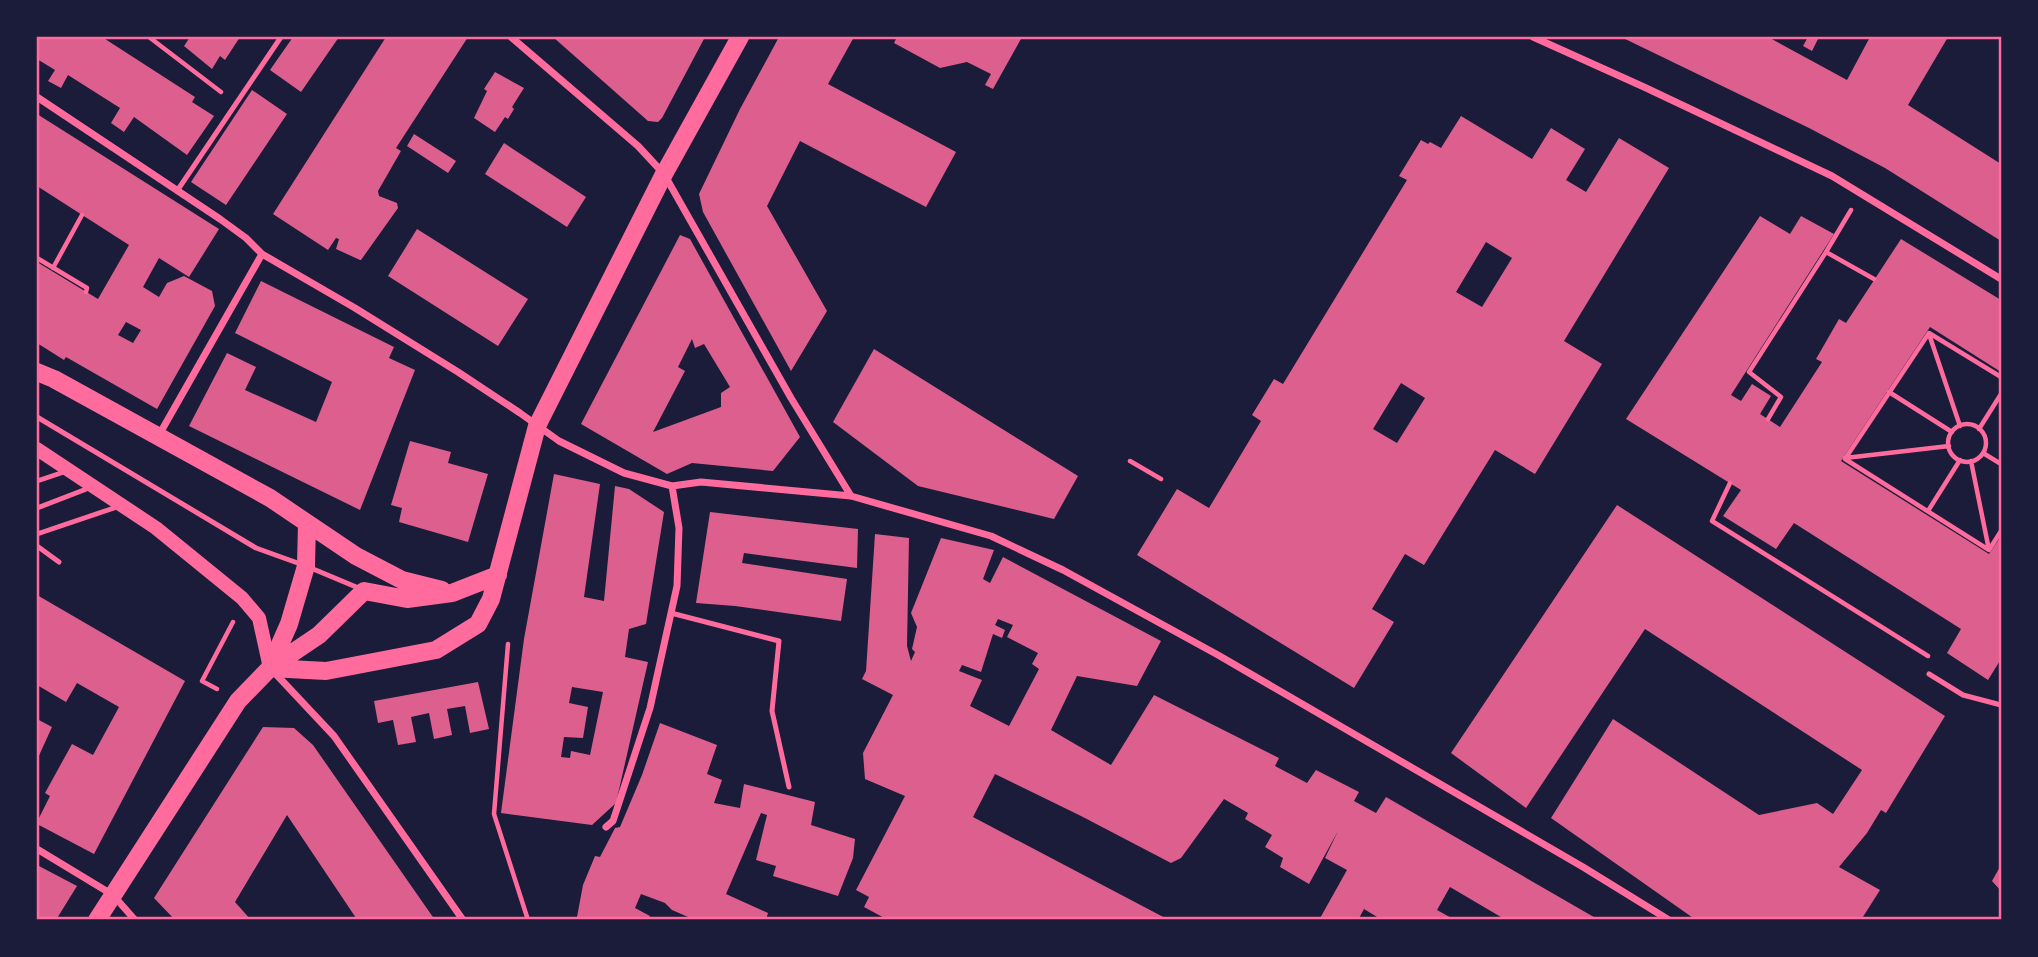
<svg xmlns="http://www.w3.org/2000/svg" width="2038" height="957" viewBox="0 0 2038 957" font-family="'Alegreya Sans',sans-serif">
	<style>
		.building { fill: #dd5f8e; fill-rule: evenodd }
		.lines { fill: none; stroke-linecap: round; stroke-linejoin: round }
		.path { stroke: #ff6b9d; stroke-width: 4.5 }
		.service { stroke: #ff6b9d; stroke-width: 5 }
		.minor { stroke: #ff6b9d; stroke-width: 7 }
		.secondary { stroke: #ff6b9d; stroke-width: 14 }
		.primary { stroke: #ff6b9d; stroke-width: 18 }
		.neatline { fill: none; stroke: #ff6b9d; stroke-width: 2.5 }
	</style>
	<rect width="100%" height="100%" fill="#1b1b3a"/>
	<path class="building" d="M37,37H102L195,97L192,102L214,116L187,155L134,117L124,132L111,123L120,108L68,75L61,88L48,81L55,70L37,59Z
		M190,37H240L225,60L220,56L212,69L184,46Z
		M293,37H339L301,92L270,70Z
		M386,37H468L396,148L401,151L378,191L379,196L397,203L398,208L361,260H360L336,249L339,239L336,238L328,250L273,214Z
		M553,37H705L662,118L658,122L648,121Z
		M779,37H854L828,84L956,152L926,207L800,141L767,206L827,311L791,371L703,212L699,194L740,109Z
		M897,37H1022L993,89L985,85L991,74L967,62L940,68L894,43Z
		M1621,37H1768L1847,80L1870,37H1948L1908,105L2001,164V241L1885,168L1809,128Z
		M1808,37H1819L1812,51L1803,46Z
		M495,72L524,88L512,107L514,109L508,119L505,117L495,132L474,118L487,91L484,89Z
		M252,90L287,114L226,205L191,182Z
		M37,114L219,229L189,277L159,258L143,287L159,297L167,283L184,276L212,291L215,306L157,409L66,357L64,360L37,343V262L98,299L129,245L37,186ZM126,322L141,330L133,343L118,335Z
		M1461,116L1532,159L1551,128L1585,149L1566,180L1586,192L1619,138L1669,168L1564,341L1602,364L1535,474L1495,450L1424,565L1405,554L1372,609L1394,622L1354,688L1137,555L1177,489L1209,508L1261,421L1252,415L1274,379L1283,384L1407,180L1399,176L1421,140L1428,144L1430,142L1441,148ZM1486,242L1512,258L1482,307L1456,292ZM1401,383L1425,398L1397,443L1373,429Z
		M414,134L456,161L448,173L407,146Z
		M504,143L586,197L567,227L485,174Z
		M1760,216L1790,234L1801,216L1834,234L1731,395L1741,401L1752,384L1771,396L1760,414L1780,427L1822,362L1816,359L1839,319L1846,323L1901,239L2001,300V372L1930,327L1841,461L1989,554L2001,536V659L1988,680L1947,653L1961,629L1794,523L1776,549L1723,516L1741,490L1626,419Z
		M417,229L528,299L498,346L388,276Z
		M680,235L690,239L800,437L773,471L692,463L667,474L581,424ZM692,339L695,348L704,344L730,387L721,393V407L653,432L685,371L678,367Z
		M261,281L394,347L389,358L415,370L360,510L189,426L227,353L256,367L245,390L316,422L332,382L235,333Z
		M874,349L1078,476L1054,519L918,486L833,422Z
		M410,441L451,452L448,463L488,474L468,542L399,522L402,508L391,505Z
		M554,474L600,484L584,597L604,601L615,486L629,489L664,512L646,624L629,629L625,657L648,662L616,803L592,825L501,813L524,639ZM572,687L603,692L590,755L571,751L570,758L561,757L564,737L583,738L588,707L569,703Z
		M1617,505L1945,716L1886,813L1881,810L1867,833L1839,867L1880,890L1861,920H1696L1551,818L1613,719L1759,815L1817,803L1833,814L1862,770L1645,629L1526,808L1451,753Z
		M710,512L858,529L857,568L744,553L742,563L847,579L841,621L735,606L696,603Z
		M875,534L909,538L907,646L911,661L915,652L912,649L917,627L911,613L941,538L994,550L983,579L990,583L1003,557L1161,641L1137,686L1077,676L1051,730L1111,765L1154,695L1279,758L1275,766L1307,783L1316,770L1359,792L1354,801L1376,813L1386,797L1599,920H1506L1450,887L1437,910L1455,920H1382L1364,909L1358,920H1319L1347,870L1325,858L1338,831L1309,884L1280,867L1283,858L1265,847L1272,835L1245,819L1248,813L1224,799L1181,858L1171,863L1081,816L995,774L973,817L1169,920H888L864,907L869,897L856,890L905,796L865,779L863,753L893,695L862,679L866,671ZM998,619L1013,625L1007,637L1038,653L1032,664L1039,669L1009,726L970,706L982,680L959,671L962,665L981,672L993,634L1002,638L1005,630L995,625Z
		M37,595L185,681L94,854L37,824V822L50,796L45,793L72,744L93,755L119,707L77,683L66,702L37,685Z
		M478,682L489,729L470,733L465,706L447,709L452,735L434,739L429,713L411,717L416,742L398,745L393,720L378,723L374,701Z
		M37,719L52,727L37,760Z
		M660,723L717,745L707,774L722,780L714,803L740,808L744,784L815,802L811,825L855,839L853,858L838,896L773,876L776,866L756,860L767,815L761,813L726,894L768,913L766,920H695L672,910L665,903L641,894L635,908L650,916L648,920H584L577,917L583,885L595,856L600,857L615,828L620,827L642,775Z
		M263,727L294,728L313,745L435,920H354L356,918L287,815L235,902L251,920H175L154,898Z
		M37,865L77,886L56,920H37Z
		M2001,865V891L1992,881Z"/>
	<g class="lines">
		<path class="path" d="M149,37L221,92
			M1851,210L1826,252L1874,279
			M37,258L87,288L86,292
			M53,268L82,215
			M1929,334L1960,426
			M2001,377L1929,333L1845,459L1989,550L2001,531
			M1889,392L1952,432
			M1768,419L1781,397L1749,372L1826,252
			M1948 443a19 19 0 1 1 38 0a19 19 0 1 1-38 0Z
			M1979,429L2001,394
			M1983,453L2001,464
			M1845,458L1949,446
			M1130,461L1161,479
			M1971,461L1989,550
			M1730,483L1712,521L1928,656
			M1928,511L1960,460
			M508,644L494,814L528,920
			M217,689L202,681L233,622"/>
		<path class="service" d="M177,191L281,37
			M37,417L256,548L306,566L361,589
			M37,481L67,471
			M37,508L89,488
			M37,534L120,506
			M37,546L59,562
			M671,613L779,641L772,711L789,787
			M1929,674L1963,695L2001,705"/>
		<path class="minor" d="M511,37L638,146L664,174L791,398L851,496
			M1533,37L1644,87L1832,176L2001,279
			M37,97L220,219L246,238L262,254L355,308L458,372L520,413L559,441L624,473L672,486L701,482L851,496L991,536L1063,570L1218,655L1583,867L1669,920
			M159,435L262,254
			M273,671L334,736L463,920
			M606,827L613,821L650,708L677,586L679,528L672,486
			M37,849L113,895L135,920"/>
		<path class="secondary" d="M37,449L156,528L242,598L259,618L270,668"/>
		<path class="primary" d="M37,372L54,379L270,498L356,556L402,580L442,590
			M270,667L289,624L306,566L307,523
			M270,668L326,671L436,650L478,624L491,599L537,426L664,174L740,37
			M97,920L238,701L270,668L319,635L364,591L407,599L452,593L498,575"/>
	</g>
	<rect width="2038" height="957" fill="none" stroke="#1b1b3a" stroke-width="77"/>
	<rect x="38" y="38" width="1962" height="880" class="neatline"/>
</svg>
